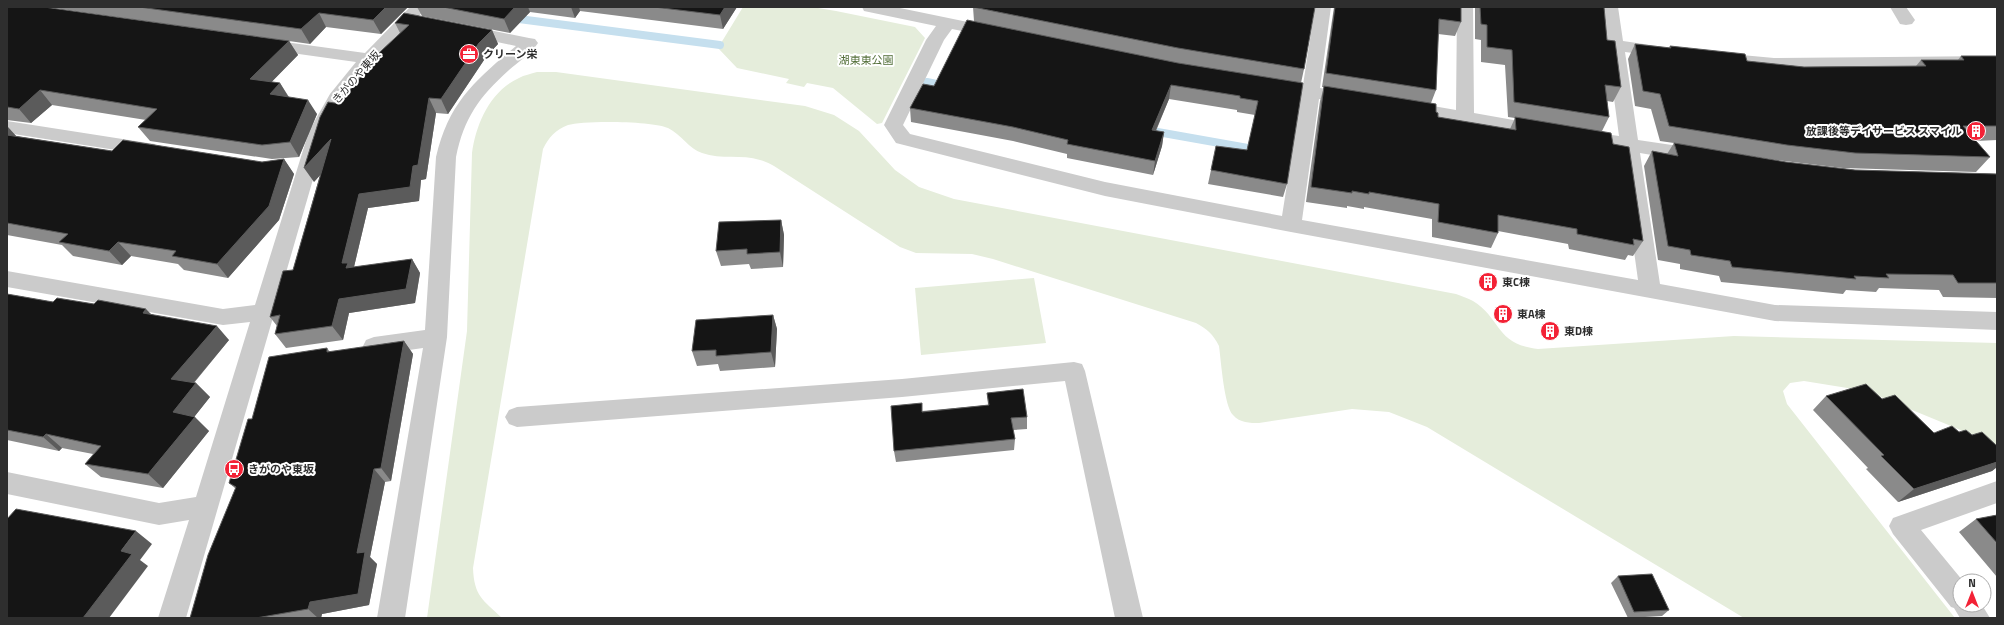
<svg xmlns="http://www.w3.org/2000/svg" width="2004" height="625" viewBox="0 0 2004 625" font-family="'Titillium Web','Noto Sans JP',sans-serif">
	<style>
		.green { fill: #e5eddb }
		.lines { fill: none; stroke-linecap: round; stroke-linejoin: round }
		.stream { stroke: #c5dfee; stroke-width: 8 }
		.minor { fill: #cbcbcb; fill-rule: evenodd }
		.wall { fill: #8a8a8a; fill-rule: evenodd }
		.shaded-wall { fill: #5b5b5b }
		.building { fill: #151515; stroke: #5b5b5b }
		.labels { text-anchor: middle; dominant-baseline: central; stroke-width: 4; stroke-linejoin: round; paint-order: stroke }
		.poi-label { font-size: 11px; font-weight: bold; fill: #2e2e2e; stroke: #fff; text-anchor: start }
		.park-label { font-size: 11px; fill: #526e38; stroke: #fff }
		.street-label { font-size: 11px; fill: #2e2e2e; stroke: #fff }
	</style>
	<rect width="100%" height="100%" fill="#fff"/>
	<path class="green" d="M743,7H812L836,11L915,27L925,38L882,123L877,124L833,88L807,83L804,87L786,83L789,79L737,68L718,48Z
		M537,72H556L805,106L834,115L859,131L895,170L919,187L954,199L1456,294C1461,296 1468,298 1473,301C1502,319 1495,344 1538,349L1734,336L1997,343V445L1866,391L1804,381L1790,383L1783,391L1787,404L1955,618H1744L1427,427L1389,412L1352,409L1259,423C1250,423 1240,423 1233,415C1224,406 1221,360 1219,346C1213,334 1207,329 1196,323L993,259L972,254L916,253L900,247L774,166C770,164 765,161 760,160C742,154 721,160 702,153C689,149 681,134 668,128C655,121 583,120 568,125C555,130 549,137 543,149L473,568C474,596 483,600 502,618H427L467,331L472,153C476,124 490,91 519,78C524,75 531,74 537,72Z
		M1034,278L1046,343L921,355L915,288Z"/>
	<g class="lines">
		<path class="stream" d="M511,18L720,45
			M927,82L946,86
			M1152,131L1259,150"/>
		<path class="minor" d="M410,7H427L356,86L335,114L327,131L186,618H158L189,520L159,525L7,494V472L159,503L196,497L250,322L223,325L7,287V271L223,309L255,305L309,131L330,94L356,62L263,49L257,48L254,44L257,40L263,39L365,53Z
			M862,7H895L992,27L998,28L1001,32L998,36L992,37L952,29L944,40L903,125L910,134L1105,182L1282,216L1301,96L1266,89L1263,85L1266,81L1272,79L1303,85L1315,7H1331L1320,88L1359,95L1361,99L1359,103L1352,105L1319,99L1302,220L1638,280L1620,150L1576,141L1573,137L1576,133L1583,131L1619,136L1602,7H1618L1623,41L1664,47L1670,48L1673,52L1670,56L1664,57L1625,52L1638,140L1699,149L1706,151L1709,156L1706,161L1699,163L1640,153L1660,284L1775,305L1997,312V330L1775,321L1291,232L1105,196L896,143L884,125L926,40L936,26L864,11Z
			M1457,7H1473L1474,113L1548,126L1550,130L1548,134L1541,136L1403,112L1401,108L1403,104L1410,102L1456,110Z
			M1890,7H1906L1915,20L1912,24L1906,25L1900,24Z
			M465,25L529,38L535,39L538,43C531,54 518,62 509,70C479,97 464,118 456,157L447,337L405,618H377L423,348L374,355L366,352L363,346L366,340L374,337L425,330L436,157C449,102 475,81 516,46L459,34L456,30L459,26Z
			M1720,53L1774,58L1997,56V68L1774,70L1714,62L1711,58L1714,54Z
			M7,121L148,143L155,144L158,149L155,154L148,155L7,133Z
			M1074,362L1082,364L1085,371L1143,618H1115L1065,381L902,397L517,427L509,424L505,417L509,410L517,407L902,379Z
			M1997,481V503L1921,530L1963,581H1960V605H1982L1990,618H1960L1954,608L1951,607L1893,534L1889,526L1893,518Z"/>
	</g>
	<path class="wall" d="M7,7L289,41L298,55L271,82L280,83L289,97L317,114L299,157L272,159L150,141L138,127L146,120L52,105L31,123L7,120Z
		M47,7H408L381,34L326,27L310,44Z
		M417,7H737L723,29L580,11L575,18L530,12L510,33L422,16Z
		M973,7L1304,69L1301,83L1287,184L1283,197L1208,184L1211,170L1247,150L1255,115L1237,112V110L1169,99L1156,131L1164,132L1162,146L1153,175L1067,158V154L1013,141L911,122L910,108L934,86L974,21ZM986,24L1176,63L1255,76L1178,63Z
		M1334,7H1461V22L1455,36L1438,34L1436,90L1431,103L1438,117L1510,129L1515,118L1508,117L1505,65L1481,62V40L1475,39V7H1604L1607,40L1621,87L1613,102L1607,101L1609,117L1602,131L1613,144L1643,241L1633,256L1628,255L1625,260L1569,249L1568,244L1498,231V233L1491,248L1432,237V219L1364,207V209L1347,206V208L1306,202L1320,101L1324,87H1322Z
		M395,23L492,30L498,44L486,57L448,114L436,113L426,179L421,180L419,201L368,208L354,267L412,259L420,273L415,303L349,313L343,340L286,348L275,334L277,326L270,317L293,270L320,175L314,182L341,104L400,33Z
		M1635,44L1669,48L1670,46L1747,61L1804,67L1916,66L1921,60H1958L1961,56H1997V140L1976,141L1990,157L1976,172L1843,168L1776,160L1703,148L1786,162L1855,170L1997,174V298L1943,297L1939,290L1879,288L1876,292L1846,290L1843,294L1721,282L1719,276L1680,269V264L1658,260L1644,166L1652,151L1667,154L1674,143L1660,141L1651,109L1635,106L1628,59Z
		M7,126L16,136L112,151L262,162L284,159L294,174L279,220L228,278L184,270L178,264L131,256L122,265L73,256L62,245L7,235Z
		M781,220L784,235L783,267L751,269L749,264L721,266L716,251Z
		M7,294L53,302L151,314L229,340L194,383H196L210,397L194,417L209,431L163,488L101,477L85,464L93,454L62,448L59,451L7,440Z
		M773,315L777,329L775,367L720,371L718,364L697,366L692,351Z
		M404,341L413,354L391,481L385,482L370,557L377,564L369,605L322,614L321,618H190L236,489L229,483L252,419L327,348L330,352Z
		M987,393L1027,417V429L1013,430L1015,439L1014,450L896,462L894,451L922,411L988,405Z
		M1826,396L1882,399L1934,433L1959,432L1972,435L1997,446V467L1992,471L1898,502L1866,469L1868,468L1813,410Z
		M1997,515V577L1959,532L1976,519Z
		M1618,576L1669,610L1662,616L1628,618L1611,583Z"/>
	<path class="shaded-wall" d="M386,7H408L381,34L373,20Z
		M515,7H528L530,12L510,33L504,19Z
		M571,7H579L580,11L575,18Z
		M725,7H737L723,29L720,15Z
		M319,13L326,27L310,44L301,29Z
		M492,30L498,44L486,57L448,114L441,99L479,43Z
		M289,41L298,55L260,94L250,79Z
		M280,83L289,98L270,94Z
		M1171,85L1169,99L1150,144L1152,130Z
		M40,90L52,105L31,123L19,109Z
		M429,98L436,113L426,179L421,180L419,201L368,208L353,271L356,283L342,263L359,194L413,166Z
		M308,100L317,114L299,157L290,142Z
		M7,126L16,136L7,144Z
		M1164,132L1162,146L1153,175L1155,161Z
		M331,139L340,153L314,182L304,168Z
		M284,159L294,174L279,220L228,278L217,264Z
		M781,220L784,235L783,267L780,252Z
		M118,242L131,256L122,265L109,251Z
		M412,259L420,273L415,303L349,313L343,340L332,326L339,299Z
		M146,309L160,323L143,313Z
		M773,315L777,329L775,367L771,352Z
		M217,326L229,340L185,393L171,379Z
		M404,341L413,354L391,481L381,468Z
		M196,383L210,397L187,426L173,412Z
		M195,417L209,431L163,488L148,474Z
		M46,434L62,448L59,451L43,437Z
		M1997,462V467L1992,471L1898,502L1914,489Z
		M374,469L385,482L370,557L377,564L369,605L322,614L321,618H318L308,609L310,602L357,553Z
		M136,531L152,544L140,560L148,566L109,618H83L121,551Z"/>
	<path class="building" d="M7,7H44L289,41L250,79L280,83L270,94L308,100L290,142L262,145L138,127L157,109L40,90L19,109L7,107Z
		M139,7H386L373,20L319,13L301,29Z
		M443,7H515L504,19Z
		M654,7H725L720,15Z
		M973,7H1315L1304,69L1178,48Z
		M1335,7H1461V22L1439,19L1436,90L1326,73Z
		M1480,7H1604L1607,40L1615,41L1621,87L1605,85L1609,117L1514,102L1512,50L1487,47V25L1481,24Z
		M404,13L492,30L479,43L441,99L429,98L418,165L413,166L410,187L359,194L342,263H348L346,268L412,259L406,289L339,299L332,326L275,334L280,315L270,317L283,271L293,270L331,139L304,168L320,117L328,102L341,104L342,100L381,51L409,25L395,23Z
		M967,20L1178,63L1303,83L1287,184L1211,170L1216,146L1247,150L1258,101L1240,98V96L1171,85L1152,130L1164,132L1155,161L1067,144L1068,140L1013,127L910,108L923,84L934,86Z
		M1635,44L1671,48L1670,46L1745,54L1747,61L1804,67L1926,66L1921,60H1964L1961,56H1997V126H1963L1990,157L1855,153L1787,145L1669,126L1660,94L1643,91Z
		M1324,86L1436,104V112L1438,113V117L1516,130L1515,117L1611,133L1613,144L1629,147L1643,241L1633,239L1634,245L1577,234V229L1498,215V233L1438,222L1439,204L1369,192V194L1352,191V193L1311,187Z
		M7,135L112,151L123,140L262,162L284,159L269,206L217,264L172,256L176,251L118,242L109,251L59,242L68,234L7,223Z
		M1674,143L1786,162L1855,170L1997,174V283H1958L1953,275L1886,274L1889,278L1854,276L1856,279L1732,267L1730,261L1691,255L1690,250L1668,246L1652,151L1678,156Z
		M781,220L780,252L747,254V249L716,251L719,222Z
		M7,294L53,302L57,298L94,304L98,300L146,309L143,313L217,326L171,379L196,383L173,412L195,417L148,474L85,464L101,446L46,434L43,437L7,430Z
		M773,315L771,352L716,356V350L692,351L696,320Z
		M404,341L381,468L374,469L357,553L365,552L358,594L310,602L308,609L256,618H190L208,555L236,487L229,483L248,419H252L269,357L327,348V352Z
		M1866,384L1882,399L1895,395L1934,433L1952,426L1959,432L1966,430L1972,435L1982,432L1997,446V462L1914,489L1881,456L1884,455L1826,396Z
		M1023,389L1027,417L1011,418L1015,439L894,451L891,406L922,403V412L989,405L987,393Z
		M16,509L136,531L121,551L132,554L83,618H7V519Z
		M1997,515V543L1976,519Z
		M1652,574L1669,610L1634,612L1618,576Z"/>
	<defs>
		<symbol id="office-disc" viewBox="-11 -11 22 22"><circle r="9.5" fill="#f32236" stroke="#fff"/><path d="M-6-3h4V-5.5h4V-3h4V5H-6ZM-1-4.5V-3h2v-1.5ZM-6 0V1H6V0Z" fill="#fff"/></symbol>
		<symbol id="building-disc" viewBox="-11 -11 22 22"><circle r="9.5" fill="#f32236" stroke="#fff"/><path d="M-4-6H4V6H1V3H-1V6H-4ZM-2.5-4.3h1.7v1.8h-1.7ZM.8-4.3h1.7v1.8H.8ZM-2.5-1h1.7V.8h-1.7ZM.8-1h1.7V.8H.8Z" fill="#fff"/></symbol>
		<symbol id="bus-disc" viewBox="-11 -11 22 22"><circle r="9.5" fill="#f32236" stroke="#fff"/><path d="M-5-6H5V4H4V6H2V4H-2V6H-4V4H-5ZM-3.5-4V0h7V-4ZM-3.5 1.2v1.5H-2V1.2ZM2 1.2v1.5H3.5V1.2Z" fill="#fff"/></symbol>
	</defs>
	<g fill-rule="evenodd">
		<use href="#office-disc" x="458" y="43" width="22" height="22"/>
		<use href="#building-disc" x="1965" y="120" width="22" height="22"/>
		<use href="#building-disc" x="1477" y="271" width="22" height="22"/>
		<use href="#building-disc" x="1492" y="303" width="22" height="22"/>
		<use href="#building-disc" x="1539" y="320" width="22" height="22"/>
		<use href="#bus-disc" x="223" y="458" width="22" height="22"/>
	</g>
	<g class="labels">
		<g class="poi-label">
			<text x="483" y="54">クリーン栄</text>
			<text x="1962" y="131" text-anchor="end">放課後等デイサービス スマイル</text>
			<text x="1502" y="282">東C棟</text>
			<text x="1517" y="314">東A棟</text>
			<text x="1564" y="331">東D棟</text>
			<text x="248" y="469">きがのや東坂</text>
		</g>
		<g class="park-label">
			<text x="866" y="60">湖東東公園</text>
		</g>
		<g class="street-label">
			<text transform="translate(356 77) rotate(-49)">きがのや東坂</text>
		</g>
	</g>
	<rect width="2004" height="625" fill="none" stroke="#2e2e2e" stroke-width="16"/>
	<g transform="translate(1972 593)"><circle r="19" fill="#ffffff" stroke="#ababab"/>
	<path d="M0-3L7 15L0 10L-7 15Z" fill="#f32236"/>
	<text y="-6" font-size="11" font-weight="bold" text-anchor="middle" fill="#2e2e2e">N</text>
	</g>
</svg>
